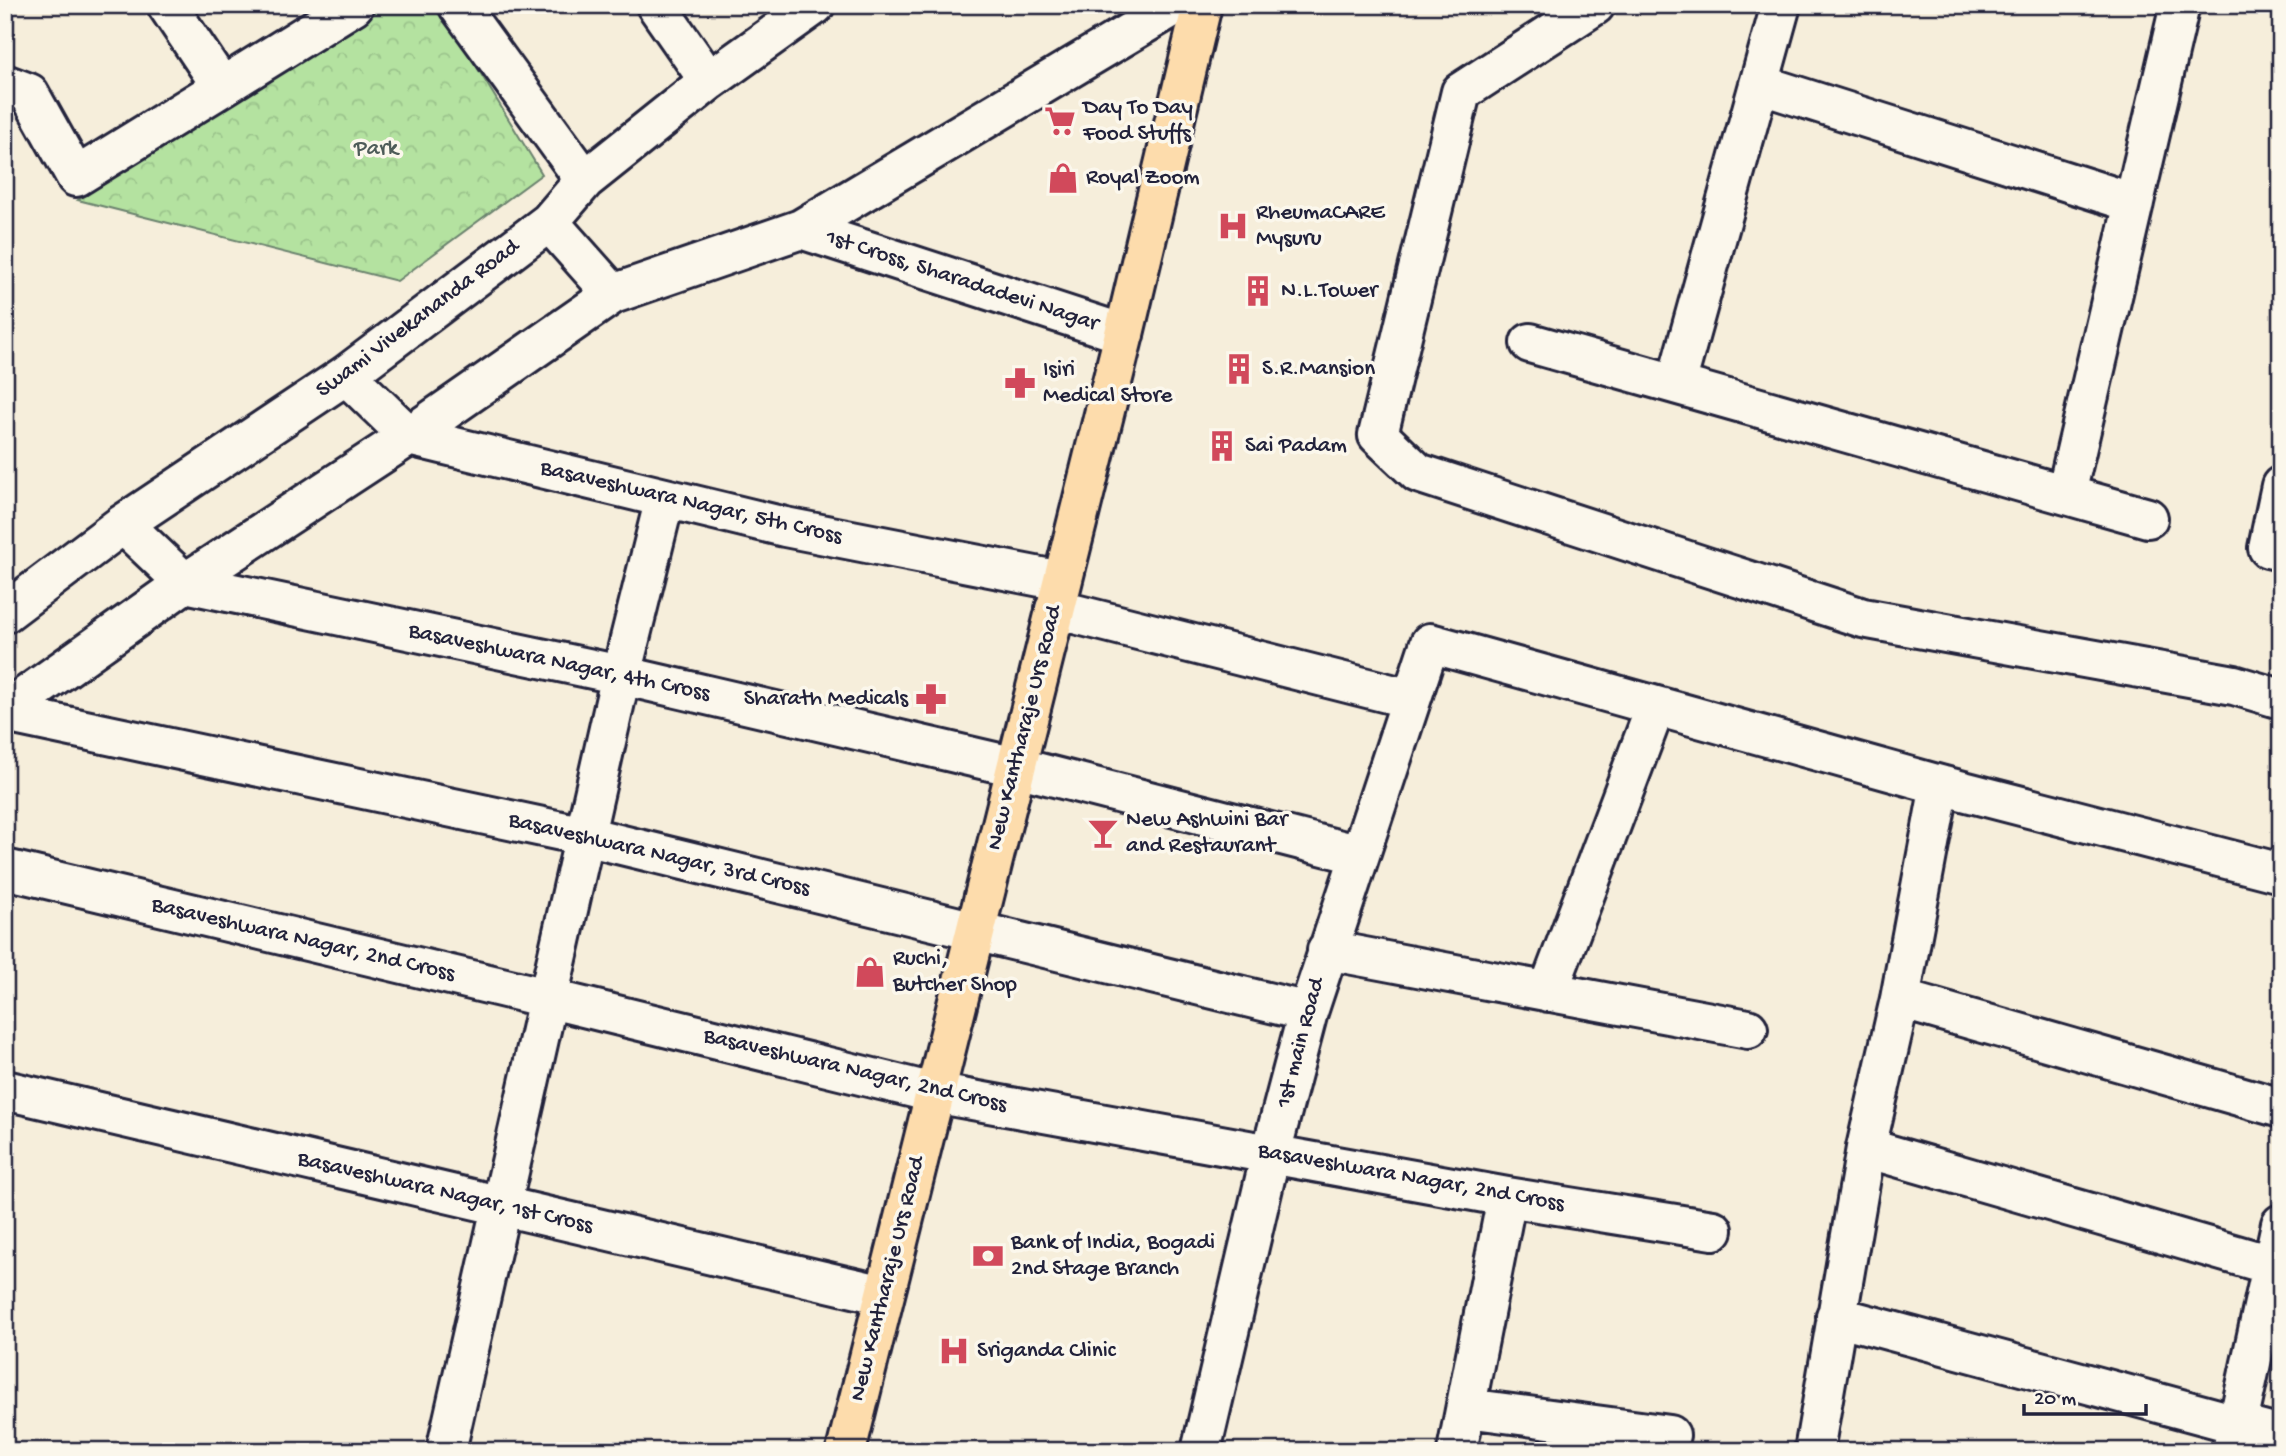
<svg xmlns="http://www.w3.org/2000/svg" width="2286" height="1456" viewBox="0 0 2286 1456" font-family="'Gochi Hand',sans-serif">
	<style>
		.park { fill: url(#park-crowns); stroke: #6b826e; stroke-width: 2 }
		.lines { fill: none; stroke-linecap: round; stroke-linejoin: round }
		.minor-casing { stroke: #22223b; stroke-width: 44 }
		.major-casing { stroke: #22223b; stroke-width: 44 }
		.minor { stroke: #fbf7ec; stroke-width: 38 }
		.major { stroke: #fddcac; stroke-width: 38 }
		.labels { text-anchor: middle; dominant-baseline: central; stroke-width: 7; stroke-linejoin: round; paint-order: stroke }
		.poi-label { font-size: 23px; fill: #22223b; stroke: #fbf7ec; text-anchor: start }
		.park-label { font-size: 23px; fill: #4e5c59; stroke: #fbf7ec }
		.street-label { font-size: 23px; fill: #22223b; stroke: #fbf7ec }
	</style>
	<defs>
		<pattern id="park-crowns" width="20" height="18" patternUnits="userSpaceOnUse" patternTransform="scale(1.75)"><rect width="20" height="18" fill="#b4e2a0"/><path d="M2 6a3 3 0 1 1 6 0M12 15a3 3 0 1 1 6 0" fill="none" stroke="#9ac28b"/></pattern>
	</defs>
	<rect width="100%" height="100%" fill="#f6eedb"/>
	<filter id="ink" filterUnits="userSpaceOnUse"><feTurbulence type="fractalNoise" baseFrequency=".0143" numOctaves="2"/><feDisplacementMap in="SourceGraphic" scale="14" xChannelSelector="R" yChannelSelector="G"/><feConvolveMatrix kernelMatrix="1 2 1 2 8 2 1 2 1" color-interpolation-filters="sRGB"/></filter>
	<g filter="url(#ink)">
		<path class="park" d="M382,5H439L542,174L397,281L78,200Z"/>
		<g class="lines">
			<defs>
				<path id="minor" d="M167,5L222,87L354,5
					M458,5L585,180
					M656,5L709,81
					M1595,5L1461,92L1378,435L1418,473L1863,618L2234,685L2281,699
					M5,84L29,93L76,177L222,87
					M1759,84L2134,203
					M549,222L613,294
					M801,229L1124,334
					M1530,343L2148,518
					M346,375L409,436L785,527L1061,581
					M1676,384L1781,5
					M2281,486L2268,548L2281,551
					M2066,494L2180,5
					M123,524L185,583L621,675L1016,767L1360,855
					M1055,609L1411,699
					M5,613L123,524L346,375L549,222L585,180L709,81L815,5
					M5,711L185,583L409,436L613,294L801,229L1176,5
					M5,713L585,836L1308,1012
					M5,869L547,998L934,1093L1507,1197L1713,1230
					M1327,950L1748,1029
					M1548,992L1656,706
					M1900,999L2281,1108
					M5,1090L884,1295
					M1866,1148L2281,1268
					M1836,1316L2281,1436
					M1467,1408L1670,1435
					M446,1451L621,675L665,498
					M1201,1451L1271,1153L1308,1012L1430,643L1940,785L2281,873
					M1457,1451L1507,1197
					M1814,1451L1866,1148L1900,999L1940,785
					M2232,1451L2281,1224"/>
				<path id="major" d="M846,1451L1124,334L1202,5"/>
			</defs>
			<use href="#minor" class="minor-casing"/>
			<use href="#major" class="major-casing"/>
			<use href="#minor" class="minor"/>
			<use href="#major" class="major"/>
		</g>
	</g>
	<defs>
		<symbol id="supermarket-bare" viewBox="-9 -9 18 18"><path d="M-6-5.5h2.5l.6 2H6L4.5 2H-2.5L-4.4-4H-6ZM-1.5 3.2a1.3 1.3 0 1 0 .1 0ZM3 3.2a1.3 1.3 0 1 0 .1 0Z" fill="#d1495b" stroke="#fbf7ec" stroke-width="2.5" paint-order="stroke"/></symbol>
		<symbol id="shop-bare" viewBox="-9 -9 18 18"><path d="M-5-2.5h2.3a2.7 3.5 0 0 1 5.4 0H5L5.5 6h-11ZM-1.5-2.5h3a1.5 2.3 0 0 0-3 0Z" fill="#d1495b" stroke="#fbf7ec" stroke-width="2.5" paint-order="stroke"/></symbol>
		<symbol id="hospital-bare" viewBox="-9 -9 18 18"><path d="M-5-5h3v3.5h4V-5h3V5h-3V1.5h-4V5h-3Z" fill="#d1495b" stroke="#fbf7ec" stroke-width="2.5" paint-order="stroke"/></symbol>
		<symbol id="building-bare" viewBox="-9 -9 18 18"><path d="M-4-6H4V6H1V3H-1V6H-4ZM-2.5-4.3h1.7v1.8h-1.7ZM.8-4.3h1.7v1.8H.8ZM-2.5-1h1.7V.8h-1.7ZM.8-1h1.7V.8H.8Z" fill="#d1495b" stroke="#fbf7ec" stroke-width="2.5" paint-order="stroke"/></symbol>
		<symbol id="pharmacy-bare" viewBox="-9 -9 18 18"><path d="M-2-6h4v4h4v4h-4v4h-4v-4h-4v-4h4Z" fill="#d1495b" stroke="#fbf7ec" stroke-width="2.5" paint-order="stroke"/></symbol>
		<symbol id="bar-bare" viewBox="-9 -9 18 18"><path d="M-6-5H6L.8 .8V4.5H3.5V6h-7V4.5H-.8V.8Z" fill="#d1495b" stroke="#fbf7ec" stroke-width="2.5" paint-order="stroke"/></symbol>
		<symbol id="bank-bare" viewBox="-9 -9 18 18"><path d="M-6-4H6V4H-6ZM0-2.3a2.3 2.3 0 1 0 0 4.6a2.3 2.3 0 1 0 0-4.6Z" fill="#d1495b" stroke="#fbf7ec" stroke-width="2.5" paint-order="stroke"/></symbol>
	</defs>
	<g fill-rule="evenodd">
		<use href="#supermarket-bare" x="1038" y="99" width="44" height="44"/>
		<use href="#shop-bare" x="1041" y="156" width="44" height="44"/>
		<use href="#hospital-bare" x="1211" y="204" width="44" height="44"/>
		<use href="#building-bare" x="1236" y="269" width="44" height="44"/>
		<use href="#building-bare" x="1217" y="347" width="44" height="44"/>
		<use href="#pharmacy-bare" x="998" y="361" width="44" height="44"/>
		<use href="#building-bare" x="1200" y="424" width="44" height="44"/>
		<use href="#pharmacy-bare" x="909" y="677" width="44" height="44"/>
		<use href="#bar-bare" x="1081" y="811" width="44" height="44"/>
		<use href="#shop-bare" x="848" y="950" width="44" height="44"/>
		<use href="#bank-bare" x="966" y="1234" width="44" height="44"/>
		<use href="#hospital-bare" x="932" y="1329" width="44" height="44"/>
	</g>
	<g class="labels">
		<g class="poi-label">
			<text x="1083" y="108">Day To Day<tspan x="1083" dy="26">Food Stuffs</tspan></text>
			<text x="1086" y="178">Royal Zoom</text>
			<text x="1256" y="213">RheumaCARE<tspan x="1256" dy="26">Mysuru</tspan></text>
			<text x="1281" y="291">N.L.Tower</text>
			<text x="1262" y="369">S.R.Mansion</text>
			<text x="1043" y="370">Isiri<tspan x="1043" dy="26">Medical Store</tspan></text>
			<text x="1245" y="446">Sai Padam</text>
			<text x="908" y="699" text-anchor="end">Sharath Medicals</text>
			<text x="1126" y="820">New Ashwini Bar<tspan x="1126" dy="26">and Restaurant</tspan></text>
			<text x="893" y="959">Ruchi,<tspan x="893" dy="26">Butcher Shop</tspan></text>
			<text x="1011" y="1243">Bank of India, Bogadi<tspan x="1011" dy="26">2nd Stage Branch</tspan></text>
			<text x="977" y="1351">Sriganda Clinic</text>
		</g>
		<g class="park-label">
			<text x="376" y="149">Park</text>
		</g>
		<g class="street-label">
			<text transform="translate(962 281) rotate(18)">1st Cross, Sharadadevi Nagar</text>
			<text transform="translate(418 319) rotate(-37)">Swami Vivekananda Road</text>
			<text transform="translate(691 503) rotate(13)">Basaveshwara Nagar, 5th Cross</text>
			<text transform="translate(559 663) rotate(12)">Basaveshwara Nagar, 4th Cross</text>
			<text transform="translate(1025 728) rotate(-76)">New Kantharaje Urs Road</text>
			<text transform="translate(659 855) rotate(13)">Basaveshwara Nagar, 3rd Cross</text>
			<text transform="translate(303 940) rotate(13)">Basaveshwara Nagar, 2nd Cross</text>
			<text transform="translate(1301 1043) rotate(-75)">1st main Road</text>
			<text transform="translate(855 1071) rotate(13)">Basaveshwara Nagar, 2nd Cross</text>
			<text transform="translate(1411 1178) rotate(10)">Basaveshwara Nagar, 2nd Cross</text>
			<text transform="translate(445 1193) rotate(13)">Basaveshwara Nagar, 1st Cross</text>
			<text transform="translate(888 1279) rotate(-76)">New Kantharaje Urs Road</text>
		</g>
	</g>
	<rect width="2286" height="1456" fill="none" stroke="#fbf7ec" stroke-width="28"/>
	<rect x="14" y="14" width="2258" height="1428" fill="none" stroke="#22223b" stroke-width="2.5" filter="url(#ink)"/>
	<path d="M2024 1404v10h122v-10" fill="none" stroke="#22223b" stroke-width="3.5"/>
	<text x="2034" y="1404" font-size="21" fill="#22223b" stroke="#fbf7ec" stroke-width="5" paint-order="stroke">20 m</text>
</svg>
